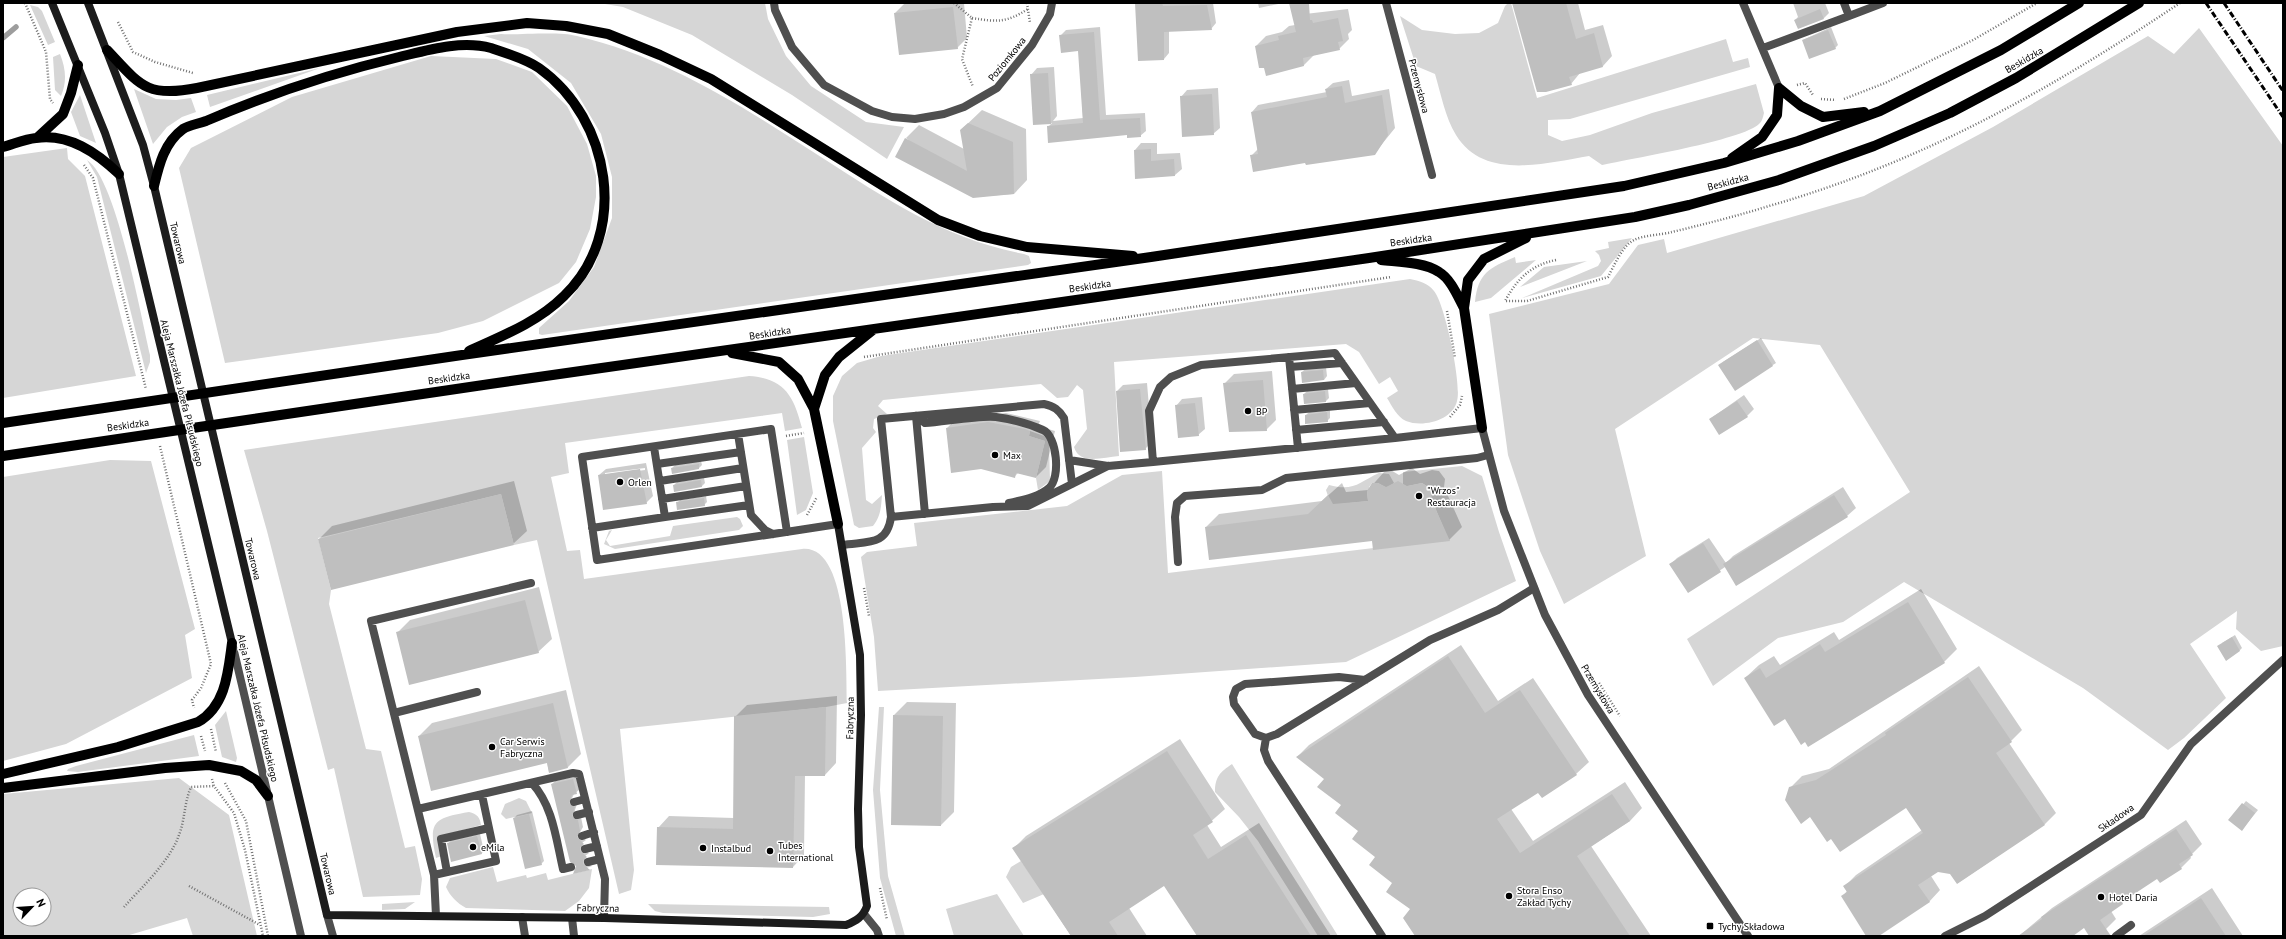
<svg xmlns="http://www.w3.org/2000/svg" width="2286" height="939" viewBox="0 0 2286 939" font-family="'PT Sans',sans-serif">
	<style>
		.green { fill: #d6d6d6; fill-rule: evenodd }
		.shadow { fill: #0003; fill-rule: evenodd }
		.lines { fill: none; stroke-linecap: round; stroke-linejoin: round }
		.stream { stroke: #9d9d9d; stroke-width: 5.5 }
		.building { fill: #bfbfbf }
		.path { stroke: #717171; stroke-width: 2.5; stroke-dasharray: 1 2; stroke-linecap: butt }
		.service { stroke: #4f4f4f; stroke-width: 8 }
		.minor { stroke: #4f4f4f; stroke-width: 8 }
		.tertiary { stroke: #4f4f4f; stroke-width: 8 }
		.secondary { stroke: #1c1c1c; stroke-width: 8 }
		.primary { stroke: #000; stroke-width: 10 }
		.rail { stroke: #000; stroke-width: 3; stroke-dasharray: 6 2 1 2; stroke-linecap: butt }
		.poi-dot { fill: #000; stroke: #fff; stroke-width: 1.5 }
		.labels { text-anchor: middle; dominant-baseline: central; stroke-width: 3; stroke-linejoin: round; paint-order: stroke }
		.street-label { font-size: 10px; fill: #000; stroke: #fff }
		.poi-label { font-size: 10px; fill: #000; stroke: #fff; text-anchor: start }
	</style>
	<rect width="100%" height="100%" fill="#fff"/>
	<path class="green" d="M599,3H765L768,19L786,56L811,86L866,122L904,127L887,159L792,95L692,35L623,7Z
		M1508,3H1511L1537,98L1726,39L1733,62L1748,58L1750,67L1570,119L1548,120V135L1562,141L1590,135L1652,113L1756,84L1764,113C1763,117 1762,122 1759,124C1743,140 1630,159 1602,165L1589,156C1546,163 1484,181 1456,135C1445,117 1441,94 1435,74L1416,66L1400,16L1422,30L1455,34L1479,33L1498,23L1505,6Z
		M30,5L38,7L42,11L55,42L48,45Z
		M2199,28L2283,146V646L2261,651L2236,629L2237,611L2190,644L2226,698L2184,738L2168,750L2083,688L1904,582L1843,622L1778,638L1713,686L1687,639L1910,492L1820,345L1753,338L1615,429L1646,556L1564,604L1540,551L1508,455L1489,314L1609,284L1638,245L1664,239L1667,253L1864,196L1993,127L2148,36L2174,54Z
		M501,34C521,35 559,31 577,36C667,57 745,108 821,157C888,200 945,239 1024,254L1029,256L1031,263L1028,265L542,335L539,334V328L569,301L594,267L612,218V177L601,134L571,83L528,49L484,36Z
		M60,54C66,69 67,82 61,96L55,90L53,57Z
		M431,56L496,59L532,72L567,106L587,144L596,176V197L590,229L576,262L559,283L483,321L438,333L225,363L179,168L191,148L292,97Z
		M320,68L210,107L207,95Z
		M134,89L156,99L176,100L191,98L196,112L182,117L167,127L153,144Z
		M80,95L96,143L80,136L71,112Z
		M67,148L68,159L85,176L136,376L3,398V157Z
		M87,160C116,178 141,317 150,355V362L146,373L97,177Z
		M1632,238L1601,276L1522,298L1598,266L1601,261L1599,255L1595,251L1609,248L1608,242Z
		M1515,257L1516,263L1536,260L1491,298L1475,302C1478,273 1489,268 1515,257Z
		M1587,261L1520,287L1544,267Z
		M1410,279C1419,281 1428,283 1434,291C1445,304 1462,385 1457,401C1453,420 1423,428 1406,421C1397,417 1392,406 1387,398L1398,391L1390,377L1379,384L1359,352L1346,344L1114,362L1119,456C1103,457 1080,466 1074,447L1087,429L1083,390L1077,385L1068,397L1057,398L1041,384L883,400L878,406L887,414L874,419L873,428L876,432L862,448L866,500L872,504L882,495C881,507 881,516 873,526L859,528L854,525L833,421V396L842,376L857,363L881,356Z
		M749,376C785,378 794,397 802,428L785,431L782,413L565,443L569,473L551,477L567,551L580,550L584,579L802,549C850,544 846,671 847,703L826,707L620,729L634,870L631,890L619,894L537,540L514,545L501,494L318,538L331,590L329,604L366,749L381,751L405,848L415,846L422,879L420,895L363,897L334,768L328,770L267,531L244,450Z
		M1030,431L1044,436L1049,442L1050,481L1038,490L1036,478L1045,441L1029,436Z
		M804,437L813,493L806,510L797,515L787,440Z
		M110,460L151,461L195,629L185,635L192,678L66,744L3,761V477Z
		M1462,466L1482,476L1499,532L1516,581L1346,662L1135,677L878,691L874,637L861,557L867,552L917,546L914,523L1067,506L1122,475L1162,471L1168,573L1448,539L1432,500L1430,488L1422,483L1403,487V472Z
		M1379,473L1389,474L1394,483L1387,488L1378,483H1372L1369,487V491L1367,492L1368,501L1331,505L1326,490L1329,485C1354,492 1359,482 1379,473Z
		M737,517L740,519L743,526L739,530L615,549L604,544L609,531L612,530L606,540L610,546L670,536L673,526Z
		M879,707H884L880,790L888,876L905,936H896L880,878L873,790Z
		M226,711L237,758L236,762L222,757L215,725Z
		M194,735L199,756L78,772L67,771L68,769L76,766Z
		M1232,764L1338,936H1318L1258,841L1239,817L1215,792C1215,777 1220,772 1232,764Z
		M179,778L229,815L257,936H193L187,918L126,936H3V794ZM20,895H44V919H20Z
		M519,798L526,801L532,813L506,819L501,814L505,804Z
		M469,812C477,814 480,817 481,825L438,837L442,856L436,858C428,821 434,818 469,812Z
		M1021,861L1044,894L1023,903L1006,877L1011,867Z
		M493,867L497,882L526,875L527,878L546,873L548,880L592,869L589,888L579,901L565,911L466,908C457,903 450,896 446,887L450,878Z
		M997,894L1024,936H954L946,909Z
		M415,902L405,909L382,910V904Z
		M648,904L829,907L830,914L813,917L663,913L655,911Z"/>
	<path class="shadow" d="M905,3H964L967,38L957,48L895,13Z
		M1135,3H1213L1216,23L1211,29L1169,31V53L1164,59Z
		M1258,3H1283L1259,8Z
		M1513,3H1578L1585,30L1603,25L1612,56L1603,66L1580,73L1571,84Z
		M1793,3H1825L1829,13L1824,18L1795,20L1798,17Z
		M1348,9L1352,30L1348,34L1349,39L1339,49L1314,55L1304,65L1256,46L1266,36L1282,32L1289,26L1295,25L1305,14Z
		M1100,27L1106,115L1145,113L1146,131L1140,136L1048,127L1052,123L1034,124L1031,75L1037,68L1054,67L1057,116L1053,121L1083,118L1079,50L1060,36L1066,30Z
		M1831,27L1838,45L1835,48L1803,40Z
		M1349,80L1352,96L1389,89L1395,128L1374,154L1306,162L1251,156L1258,149L1252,112L1258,105L1327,92L1326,89L1333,83Z
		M1218,88L1220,128L1213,134L1181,97L1187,90Z
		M982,110L1026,129L1027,180L1014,194L973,197L906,138L919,125L964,149L961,130Z
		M1141,143H1157V154L1180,153L1182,169L1175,175L1136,178L1135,150Z
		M1761,338L1776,363L1735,389L1723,362Z
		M1326,367L1327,376L1324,380L1302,372L1305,369Z
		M1272,371L1276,420L1266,430L1224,384L1234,374Z
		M1147,383L1152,442L1145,449L1117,391L1123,385Z
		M1328,389L1329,398L1326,401L1304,403V394L1307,391Z
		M1744,395L1754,409L1747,416L1710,419Z
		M1202,397L1205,429L1198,435L1176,406L1182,399Z
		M1330,410V418L1327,421L1306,415L1309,412Z
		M1006,413L1040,421L1038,426L1055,431L1046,467L1036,477L1018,473L1014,477L981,468L947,428L957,418Z
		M701,461L702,465L699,468L673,472L672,468L675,465Z
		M646,463L653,496L646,503L599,475L606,469ZM645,468V470L605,475V473Z
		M1412,468L1420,474L1432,470L1439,471L1445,479L1444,487L1462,527L1449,540H1373L1210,559L1206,527L1219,514L1322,501L1342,483L1346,492L1368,490L1384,472L1389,469L1399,475Z
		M704,478L705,483L702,486L674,485L677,482Z
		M514,481L527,531L513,544L319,539L332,526Z
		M1843,487L1856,508L1847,516L1725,567L1688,592L1671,564L1677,558L1709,538L1726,563L1733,556Z
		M706,496L707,502L704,505L677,503L680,500Z
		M539,587L552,639L538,652L397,633L410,620Z
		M1921,589L1957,649L1944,662L1785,717L1745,678L1759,665L1774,656L1780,665L1834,632L1839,640Z
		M2235,635L2242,648L2239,651L2222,643Z
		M1461,645L1498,701L1533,678L1589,762L1576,774L1538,791L1511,809L1533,841L1625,782L1642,808L1630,821L1591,846L1651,936H1416L1411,909L1342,804L1325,778L1297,757L1309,745Z
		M1979,666L2022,730L2009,743L2056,813L2045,824L1958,883L1951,873L1938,871L1931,876L1940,890L1929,902L1877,936H1867L1843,896L1847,891L1844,887L1856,875L1922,830L1906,806L1831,837L1790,788L1802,776L1829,769Z
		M566,690L581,754L568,767L549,772L547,762L419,736L432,723Z
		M837,696L836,763L825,775H805L804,855L793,867L658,828L669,816L734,818L735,717L747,705Z
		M907,702L956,703L954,812L941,825L894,715Z
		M1180,739L1225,809L1207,825L1221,847L1259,823L1331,936H1198L1164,885L1129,908L1147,936H1071L1014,848L1026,836Z
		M576,776L579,790L574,794L571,800L577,804L574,813L581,817L583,827L579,834L586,840L582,843V848L589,853L585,856V861L592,866L575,872L578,866L552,784L555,781Z
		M2246,801L2258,810L2245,826L2230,820Z
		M532,811L544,861L541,864L514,818L517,815Z
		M2186,820L2202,844L2190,856L2191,858L2181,868L2157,877L2111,911L2116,919L2106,929L2097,936H2091L2084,927L2070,936H2019L2052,908Z
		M480,834L484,851L481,854L448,844L451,840Z
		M2212,888L2243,936H2139Z"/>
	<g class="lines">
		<path class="stream" d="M3,38L16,27"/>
	</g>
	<path class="building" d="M1135,3H1162L1163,6L1207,5L1212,30L1164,32V60L1138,61Z
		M1289,3H1309L1310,20H1312L1313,23L1338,18L1343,41L1338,42L1340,50L1303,58L1304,66L1266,76L1264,68H1259L1255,46L1279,40L1278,36L1296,32Z
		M1512,3H1566L1576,39L1594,33L1603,67L1569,77L1572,85L1546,92H1537Z
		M953,7L958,49L899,55L894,13Z
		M1820,9L1824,19L1798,29L1794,20Z
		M1828,30L1836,49L1809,59L1802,40Z
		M1094,32L1100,120L1140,118L1141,137L1127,138V135L1048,143L1047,126L1083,123L1078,51L1061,53L1059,35Z
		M1048,73L1051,124L1033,125L1030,74Z
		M1342,86L1345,103L1382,95L1388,135L1375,155L1306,165L1305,163L1253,172L1250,155L1258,154L1251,112L1327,97L1325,89Z
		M1212,94L1214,135L1182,137L1180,96Z
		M968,123L1013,142L1014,194L973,198L895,157L905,138L967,171L960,130Z
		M1151,149V161L1174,159L1175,176L1135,179L1134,150Z
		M1757,340L1773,366L1735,391L1718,365Z
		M1323,370L1324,380L1302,383L1301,372Z
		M1263,380L1267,431L1229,432L1223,383Z
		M1140,389L1146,450L1120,452L1116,391Z
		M1325,391L1326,402L1304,404L1303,394Z
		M1737,401L1748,417L1719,435L1709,419Z
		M1195,403L1199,436L1178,438L1175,405Z
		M1327,412L1328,422L1305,424V415Z
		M988,422L1025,429L1030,431L1029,436L1045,441L1036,478L1016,473L1015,478L981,469L951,473L946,428Z
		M699,464V469L672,474L671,468Z
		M640,469L647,504L603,510L598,475Z
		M701,480L702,487L674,492L673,485Z
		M1398,481L1407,486L1422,483L1430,488L1432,501L1450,541L1373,550L1372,541L1209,560L1205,527L1308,514L1328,495L1333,504L1368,501L1367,491L1372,483H1378L1386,487Z
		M501,494L514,545L331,590L318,539Z
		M1834,495L1848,517L1736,586L1723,564Z
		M704,498L705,506L677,510L676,502Z
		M1703,543L1721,572L1688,593L1669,564Z
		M525,600L539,653L409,685L396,632Z
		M1908,602L1945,663L1808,747L1805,742L1801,745L1785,719L1774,726L1744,678L1760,668L1766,678L1820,644L1825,652Z
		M2232,637L2240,651L2226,661L2217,646Z
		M1448,656L1485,713L1520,690L1577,775L1542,798L1538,793L1497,819L1520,853L1612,794L1630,821L1577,856L1630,936H1415L1403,918L1410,909L1386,892L1392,883L1369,865L1375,857L1352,839L1358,831L1335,813L1341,805L1317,787L1324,779L1296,757Z
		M1968,677L2012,742L1996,753L2045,825L1957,884L1950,874L1938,872L1918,885L1930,902L1879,936H1866L1841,896L1847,892L1843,886L1923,833L1906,808L1840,852L1831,839L1827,842L1810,817L1801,824L1785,800L1789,787L1816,780L1886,735L1885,733Z
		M553,703L568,768L549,773L547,763L431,791L418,736Z
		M826,707L825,776H795L793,868L656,865L657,827L733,829L734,716Z
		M893,715L943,716L941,826L891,825Z
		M1167,751L1213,822L1193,835L1208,859L1246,835L1311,936H1197L1164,886L1109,922L1118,936H1071L1012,848Z
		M573,779L577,794L572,795L569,803L575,807L572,816L578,820L580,831L577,837L584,844L580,847V851L587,857L583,860V864L590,870L573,874L576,866L570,862L551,784Z
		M2242,803L2255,813L2242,831L2228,820Z
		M529,814L542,865L525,869L513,818Z
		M2176,829L2193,855L2179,864L2182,869L2160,883L2157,879L2122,902L2123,904L2100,920L2111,936H2089L2084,928L2073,936H2018L2042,919L2041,917Z
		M477,836L482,854L451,862L447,843Z
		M2201,898L2226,936H2143Z"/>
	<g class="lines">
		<path class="path" d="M25,3L46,52L50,99L53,103
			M954,3L972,18L962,59L973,87
			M1027,3L1030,23
			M972,18C997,22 1006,23 1028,9
			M118,22L133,52L155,62L193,73
			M1797,85L1805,83L1813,95
			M1821,99L1836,100
			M1844,99L1885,83L1973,40L2037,3
			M84,165L93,178L146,389
			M1556,260C1531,265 1517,279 1505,301H1527L1608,277C1614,266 1622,246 1634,240C1644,235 1661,235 1672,232C1705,224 1737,216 1769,206C1922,162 2048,91 2180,3
			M1447,311L1455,358
			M864,357L1391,277
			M1450,417L1460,405L1462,396
			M786,436L804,433
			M160,446L211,664L201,688L192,700L194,708
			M807,515L817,497
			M864,588L869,616
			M1599,683L1620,716
			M211,729L216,752
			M201,736L205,751
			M212,779L214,786L234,813L245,850L263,936
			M225,783L246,821L268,936
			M189,886L260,925
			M880,888L887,920
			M124,907C142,887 170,861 179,835C185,820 184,803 191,787L214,786"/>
		<path class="service" d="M1743,3L1779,88
			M1849,16L1883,3
			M1763,48L1849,16L1844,3
			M1289,357L1298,448
			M1290,367L1342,363
			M1292,389L1356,383
			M1294,410L1370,403
			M916,416L925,423C943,422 980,415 996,417C1010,419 1030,424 1043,430C1057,436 1061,478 1049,488C1039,497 1022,500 1009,503
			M916,416L925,514
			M1296,430L1384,422
			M738,434L751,515L765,530L773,534
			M1395,438L1153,462L1149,411L1160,387L1171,377L1201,365L1335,353L1395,438L1482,428
			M1069,460L1108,466L1153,462
			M657,464L741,452
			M660,481L743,468
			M1072,484L1064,418C1059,410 1054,406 1044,404L881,419L891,517L993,507L1028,506L1108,466
			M662,499L746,486
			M665,517L749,505
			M592,528L665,517L654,447
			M787,532L771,429L582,457L597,560L773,534L838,524
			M842,545C866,541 887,547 891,517
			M1178,562L1175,517L1177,503L1185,496L1262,490L1286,478L1477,458L1488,455
			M1365,680L1339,677L1245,684L1236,689L1233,697L1234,704L1255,734L1266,738L1277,734L1430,640L1498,610L1534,588
			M394,713L477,692
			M1266,738L1264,750L1268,761L1382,936
			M532,783C553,806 556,839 563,869L571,867
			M574,802L585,799
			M418,809L573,773L579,774L605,879L604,918
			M577,815L589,812
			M582,836L594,832
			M585,849L597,846
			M588,862L600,859
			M447,872L441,839L489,828
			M434,875L496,861L482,795
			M436,916L434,875L371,621L531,583
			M522,917L525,936
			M572,918L574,936
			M2116,936L2131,925"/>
		<path class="minor" d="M774,3L775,10L792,47L824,85L872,111L892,117L915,119L944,114L964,107L997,88L1032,45L1050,14L1052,3
			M1386,3L1432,175
			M864,914L877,930L879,936
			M1945,936L1985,916L2141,815L2191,744L2283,660"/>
		<path class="tertiary" d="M1482,428L1504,511L1545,615L1588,695L1748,936
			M233,647L301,936
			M327,915L333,936"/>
		<path class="secondary" d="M52,3L105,133L119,174L232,643
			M88,3L143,145L154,186L327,915L604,918L846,925C856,921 863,917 867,906L859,847L858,809L861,715L860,655L838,524"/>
		<path class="primary" d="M107,50C140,85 146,98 197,88L457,32L527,23L566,26L608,34L660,55L711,79L938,220L980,236L1027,247L1133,256
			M1779,88L1801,106L1823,117L1864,112
			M37,138L63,114L71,93L78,65
			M3,147C14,144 25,139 36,138C69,133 97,153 119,174
			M1732,158L1762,137L1777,115L1779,88
			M154,186C159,165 164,143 183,129C189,125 198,124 206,121C269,94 332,73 399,57C428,50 461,40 491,48C506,53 526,59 539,68C611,119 630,233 564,296C538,322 502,336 469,351
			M1381,260C1399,262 1424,262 1439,272C1451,279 1458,297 1464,308
			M732,353L779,362L798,379L814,409L838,524
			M814,409L825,375L839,357L874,329
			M3,423L462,355L1151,257L1624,186L1724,163L1798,141L1880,111L2001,50L2079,3
			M1482,428L1464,308L1468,280L1484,259L1526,238
			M3,456L490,384L1369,258L1635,217L1689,205L1779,180L1874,146L1950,113L2016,78L2139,3
			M3,774L118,747L198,722C226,706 228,672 232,643
			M3,788L165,768L209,765L241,771L256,780L268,796"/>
		<path class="rail" d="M2206,3L2283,117
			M2224,3L2283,91"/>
	</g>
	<g class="poi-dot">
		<circle cx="1248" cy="411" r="4"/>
		<circle cx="995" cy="455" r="4"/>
		<circle cx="620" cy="482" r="4"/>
		<circle cx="1419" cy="496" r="4"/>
		<circle cx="492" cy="747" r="4"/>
		<circle cx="473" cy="847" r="4"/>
		<circle cx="703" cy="848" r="4"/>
		<circle cx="770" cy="851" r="4"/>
		<circle cx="1509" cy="896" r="4"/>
		<circle cx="2101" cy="897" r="4"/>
		<rect x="1706" y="922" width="8" height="8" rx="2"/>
	</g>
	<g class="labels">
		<g class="street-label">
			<text transform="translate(1007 59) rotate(-51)">Poziomkowa</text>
			<text transform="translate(2024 60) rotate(-30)">Beskidzka</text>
			<text transform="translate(1419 86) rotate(75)">Przemysłowa</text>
			<text transform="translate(1728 182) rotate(-15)">Beskidzka</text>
			<text transform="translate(1411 240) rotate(-8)">Beskidzka</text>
			<text transform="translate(178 243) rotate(77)">Towarowa</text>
			<text transform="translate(1090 286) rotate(-8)">Beskidzka</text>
			<text transform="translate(770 333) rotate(-9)">Beskidzka</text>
			<text transform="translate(449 378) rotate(-8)">Beskidzka</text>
			<text transform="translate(182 393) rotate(76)">Aleja Marszałka Józefa Piłsudskiego</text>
			<text transform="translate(128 425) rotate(-8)">Beskidzka</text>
			<text transform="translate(253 559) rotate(77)">Towarowa</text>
			<text transform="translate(1598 689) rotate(59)">Przemysłowa</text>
			<text transform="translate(258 708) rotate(77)">Aleja Marszałka Józefa Piłsudskiego</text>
			<text transform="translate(850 718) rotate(-89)">Fabryczna</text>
			<text transform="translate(2116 818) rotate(-35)">Składowa</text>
			<text transform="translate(328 874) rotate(77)">Towarowa</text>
			<text transform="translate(598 908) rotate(1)">Fabryczna</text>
		</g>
		<g class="poi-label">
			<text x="1256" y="411">BP</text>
			<text x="1003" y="455">Max</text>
			<text x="628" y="482">Orlen</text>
			<text x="1427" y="490">"Wrzos"<tspan x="1427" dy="12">Restauracja</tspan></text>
			<text x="500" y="741">Car Serwis<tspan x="500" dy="12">Fabryczna</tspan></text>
			<text x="778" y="845">Tubes<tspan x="778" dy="12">International</tspan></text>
			<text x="481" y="847">eMila</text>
			<text x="711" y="848">Instalbud</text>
			<text x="1517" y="890">Stora Enso<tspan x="1517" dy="12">Zakład Tychy</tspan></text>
			<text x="2109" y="897">Hotel Daria</text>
			<text x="1718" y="926">Tychy Składowa</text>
		</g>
	</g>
	<rect width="2286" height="939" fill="none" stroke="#000000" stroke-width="8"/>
	<g transform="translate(32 907) rotate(65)"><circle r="19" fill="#ffffff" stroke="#999999"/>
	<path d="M0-3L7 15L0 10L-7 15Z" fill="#000000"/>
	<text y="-6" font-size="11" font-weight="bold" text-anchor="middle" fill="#000000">N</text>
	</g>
</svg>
